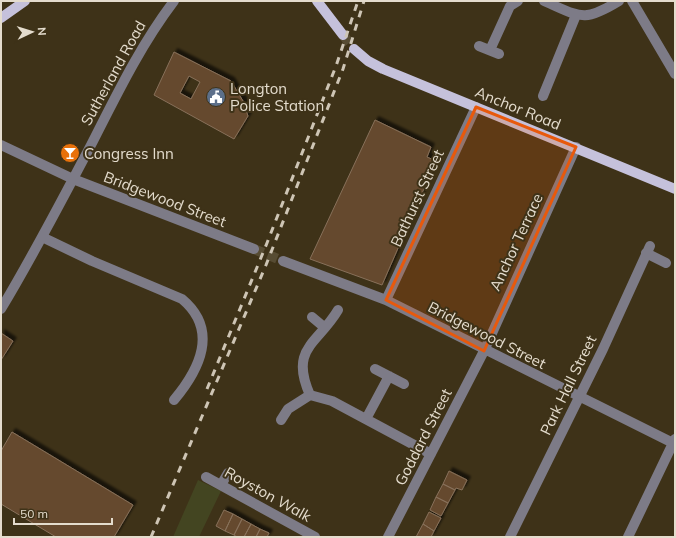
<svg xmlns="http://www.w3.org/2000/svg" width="676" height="538" viewBox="0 0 676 538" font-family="Mulish,sans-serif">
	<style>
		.green { fill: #434521 }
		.building { fill: #65492d; stroke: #87705a; fill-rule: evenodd; filter: url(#shadow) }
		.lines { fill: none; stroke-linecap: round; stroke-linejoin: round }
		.minor-tunnel { stroke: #574c33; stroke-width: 10; stroke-dasharray: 10 5; stroke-linecap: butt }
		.major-tunnel { stroke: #574c33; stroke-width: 10; stroke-dasharray: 10 5; stroke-linecap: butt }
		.minor { stroke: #7d7b87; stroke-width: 10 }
		.major { stroke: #c5c1db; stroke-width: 10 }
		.rail { stroke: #cec5b5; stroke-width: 3; stroke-dasharray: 7 7; stroke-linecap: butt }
		.marked { fill: #e8590c; fill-opacity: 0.2; stroke: #e8590c; stroke-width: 3; stroke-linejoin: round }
		.labels { text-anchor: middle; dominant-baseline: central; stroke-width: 4; stroke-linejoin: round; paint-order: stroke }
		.street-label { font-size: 15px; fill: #e4dccd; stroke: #3e3218 }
		.poi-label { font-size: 15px; fill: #e4dccd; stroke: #3e3218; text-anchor: start }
	</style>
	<defs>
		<filter id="shadow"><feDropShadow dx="3.5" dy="-3.5" stdDeviation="1" flood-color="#0009"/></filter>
	</defs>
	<rect width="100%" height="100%" fill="#3e3218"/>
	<path class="green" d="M198,480L221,491L199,537H173Z"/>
	<path class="building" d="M174,52L231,81L243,101L248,116L234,139L154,95ZM189,76L200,82L191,99L180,93Z
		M375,120L431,147L427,157L436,161L382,285L310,259Z
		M1,333L13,341L1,360Z
		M12,432L133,505L114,537H56L1,504V451Z
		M449,471L467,480L462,490L456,488L455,490L443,484Z
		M443,484L455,490L448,503L436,497Z
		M436,497L448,503L441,516L430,510Z
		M224,510L233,514L225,531L216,526Z
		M429,512L441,518L434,531L423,524Z
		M233,514L242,519L234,535L225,531Z
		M242,519L251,524L244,537H237L234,535Z
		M251,524L260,529L256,537H244Z
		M423,524L434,531L431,537H416Z
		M260,529L269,533L267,537H256Z"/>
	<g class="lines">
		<path class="minor-tunnel" d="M254,249L283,261"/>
		<path class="major-tunnel" d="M343,35L354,49"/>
		<path class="minor" d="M544,1C581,17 583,23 619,1
			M632,1L675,74
			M479,46L499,54
			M490,50L510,6L518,1
			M543,96L576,15
			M1,145L73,179L254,249
			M42,237L92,261L182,299C219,330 200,369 174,400
			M646,253L666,263
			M283,261L386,300L673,443
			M386,300L476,107
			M1,309C33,256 62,200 91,145C117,94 140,46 174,1
			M312,317L324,327
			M375,369L404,384
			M310,395L332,401L431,454
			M310,395C289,348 318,344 338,310
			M366,419L389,376
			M281,420L288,409L310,395
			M206,477L315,537
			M221,485L228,473
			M388,537L484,351L576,147
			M510,537L603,349L650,246
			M628,537L675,439"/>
		<path class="major" d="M317,1L343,35
			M1,18L25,1
			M354,49L368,61L383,69L675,189"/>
		<path class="rail" d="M207,389L267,243L336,66L358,1
			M151,537L266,265L343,69L364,1"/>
	</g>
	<path class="marked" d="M476,107L576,147L484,351L386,300Z"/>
	<defs>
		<symbol id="civic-disc" viewBox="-11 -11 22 22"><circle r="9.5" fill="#5c6f8a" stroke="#3e3218"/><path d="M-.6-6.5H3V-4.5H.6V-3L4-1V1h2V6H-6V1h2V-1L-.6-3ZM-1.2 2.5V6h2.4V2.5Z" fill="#fff"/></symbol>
		<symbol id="bar-disc" viewBox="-11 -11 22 22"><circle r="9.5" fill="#e8710a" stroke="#3e3218"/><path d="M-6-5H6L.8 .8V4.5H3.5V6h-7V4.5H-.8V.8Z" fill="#fff"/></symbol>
	</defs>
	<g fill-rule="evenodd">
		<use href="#civic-disc" x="205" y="86" width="22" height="22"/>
		<use href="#bar-disc" x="59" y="142" width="22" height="22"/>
	</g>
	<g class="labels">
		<g class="street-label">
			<text transform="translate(113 73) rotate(-61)">Sutherland Road</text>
			<text transform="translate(518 108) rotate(22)">Anchor Road</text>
			<text transform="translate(417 198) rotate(-65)">Bathurst Street</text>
			<text transform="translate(165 199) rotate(21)">Bridgewood Street</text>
			<text transform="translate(516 242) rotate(-65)">Anchor Terrace</text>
			<text transform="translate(487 335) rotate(27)">Bridgewood Street</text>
			<text transform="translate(568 385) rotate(-64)">Park Hall Street</text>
			<text transform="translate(423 437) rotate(-63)">Goddard Street</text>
			<text transform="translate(268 494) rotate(29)">Royston Walk</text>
		</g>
		<g class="poi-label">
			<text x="230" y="88">Longton<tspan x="230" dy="17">Police Station</tspan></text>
			<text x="84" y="153">Congress Inn</text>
		</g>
	</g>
	<rect width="676" height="538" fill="none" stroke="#e4dccd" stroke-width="4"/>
	<g transform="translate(32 32) rotate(86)" stroke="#3e3218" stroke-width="3" paint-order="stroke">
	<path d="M0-3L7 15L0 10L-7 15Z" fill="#e4dccd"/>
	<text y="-6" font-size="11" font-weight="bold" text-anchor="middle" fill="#e4dccd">N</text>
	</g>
	<path d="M14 518v6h98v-6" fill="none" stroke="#e4dccd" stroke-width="2"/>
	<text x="20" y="518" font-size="12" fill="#e4dccd" stroke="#3e3218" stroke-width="3" paint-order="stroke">50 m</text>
</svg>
